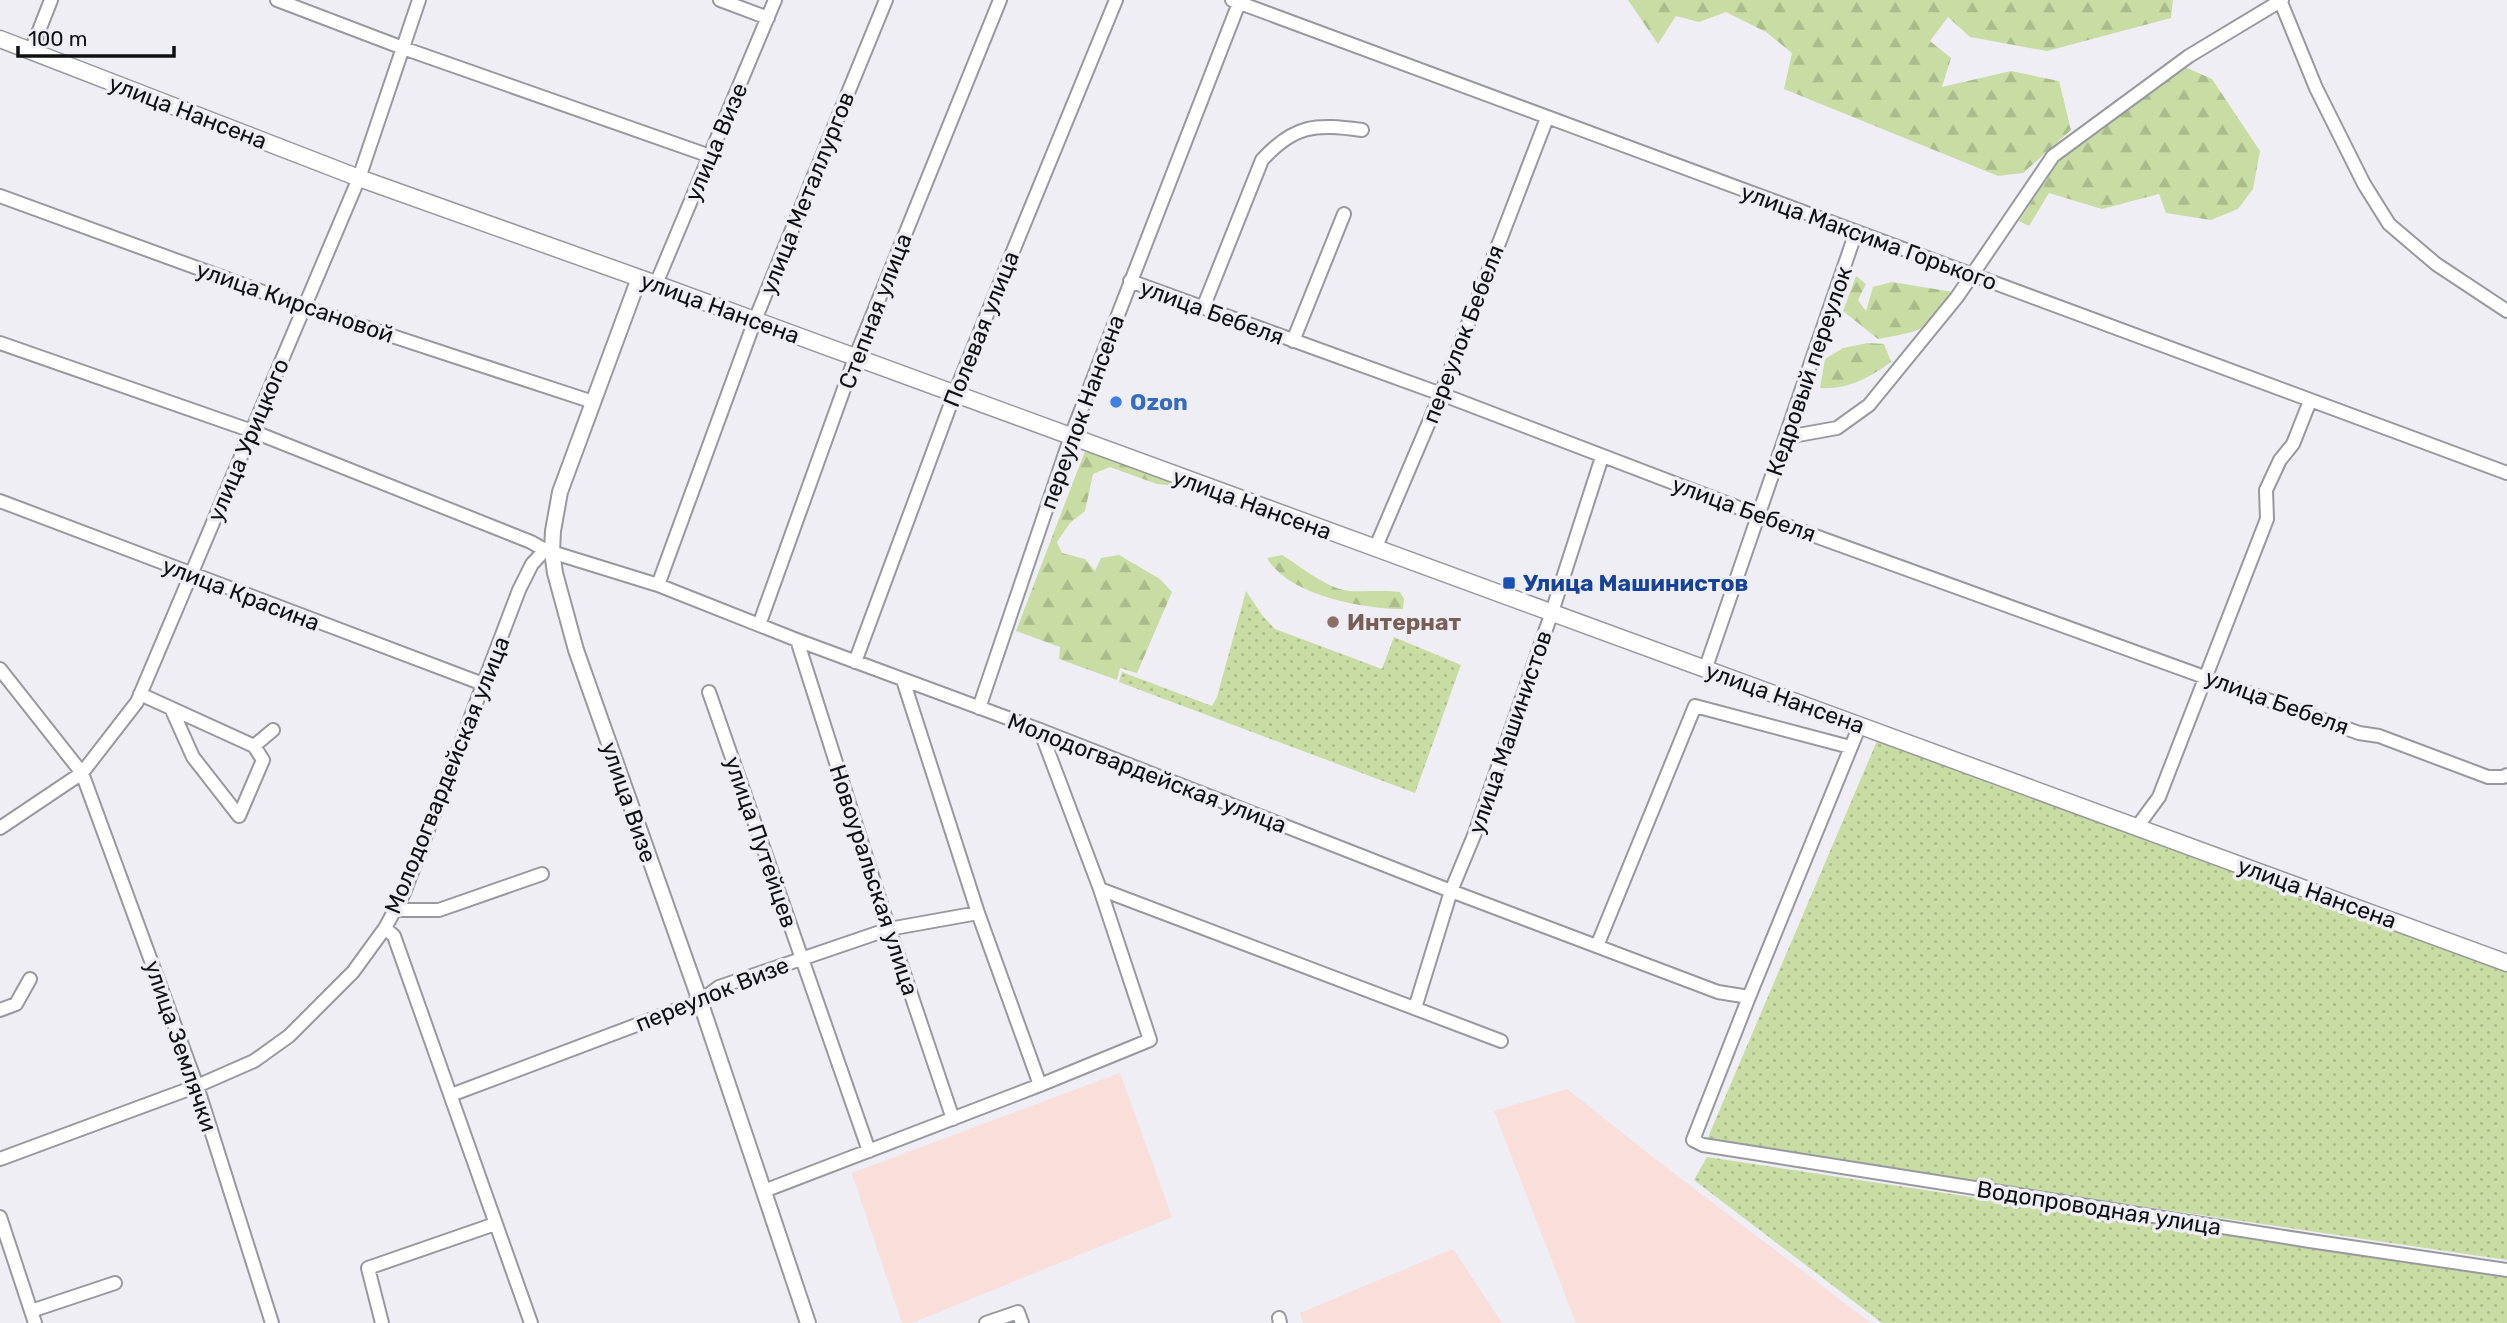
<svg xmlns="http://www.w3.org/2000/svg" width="2507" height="1323" viewBox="0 0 2507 1323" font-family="Rubik,sans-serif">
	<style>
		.industrial { fill: #f9deda }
		.grass { fill: url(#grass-dots) }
		.forest { fill: url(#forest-firs) }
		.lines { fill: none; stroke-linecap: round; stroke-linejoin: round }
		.minor-casing { stroke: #98999e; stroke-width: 16 }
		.tertiary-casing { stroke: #98999e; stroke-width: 18 }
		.secondary-casing { stroke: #98999e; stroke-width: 19 }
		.minor { stroke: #fff; stroke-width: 12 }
		.tertiary { stroke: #fff; stroke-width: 14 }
		.secondary { stroke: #fff; stroke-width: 16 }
		.shop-dot { fill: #3f7fe0; stroke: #eeeef4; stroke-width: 2.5 }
		.transit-dot { fill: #1a4fb4; stroke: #eeeef4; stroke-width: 2.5 }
		.education-dot { fill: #8d6e63; stroke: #eeeef4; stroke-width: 2.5 }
		.labels { text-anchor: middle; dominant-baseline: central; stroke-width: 7; stroke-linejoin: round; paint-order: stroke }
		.street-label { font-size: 23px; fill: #0f1012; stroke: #eeeef4 }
		.shop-label { font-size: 23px; font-weight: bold; fill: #366cbe; stroke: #eeeef4; text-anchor: start }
		.transit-label { font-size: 23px; font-weight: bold; fill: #164399; stroke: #eeeef4; text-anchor: start }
		.education-label { font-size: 23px; font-weight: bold; fill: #785e54; stroke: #eeeef4; text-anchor: start }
	</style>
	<defs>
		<pattern id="grass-dots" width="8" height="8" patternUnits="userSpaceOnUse" patternTransform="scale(1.75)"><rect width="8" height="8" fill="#c9dca3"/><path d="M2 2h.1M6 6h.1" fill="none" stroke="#abbc8b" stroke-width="1.8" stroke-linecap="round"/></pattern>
		<pattern id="forest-firs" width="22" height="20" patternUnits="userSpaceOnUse" patternTransform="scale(1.75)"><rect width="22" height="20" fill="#c9dca3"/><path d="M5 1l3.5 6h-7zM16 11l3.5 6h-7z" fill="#abbc8b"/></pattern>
	</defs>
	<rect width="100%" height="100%" fill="#eeeef4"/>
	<path class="industrial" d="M1120,1073L1172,1217L912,1323H902L852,1173Z
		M1567,1089L1654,1158L1871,1323H1576L1494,1111Z
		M1453,1249L1502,1323H1303L1300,1313Z"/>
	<path class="grass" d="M1246,591L1262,615L1275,629L1382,669L1394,637L1461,665L1415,793L1119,682L1122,672L1212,706L1217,697Z
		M1877,741L2507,971V1260L1706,1142Z
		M1707,1157L2507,1278V1323H1882L1694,1180Z"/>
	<path class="forest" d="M1628,0H2173L2171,18L2047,51L1970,37L1948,17L1930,41L1951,58L1942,87L2011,71L2059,81L2071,130L2023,173L1998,176L1784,89L1792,53L1766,32L1726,12L1699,22L1676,16L1658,44Z
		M2185,67L2212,79L2260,151L2253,189L2238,209L2211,220L2166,213L2159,194L2102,209L2049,193L2029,226L2019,221L2060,159Z
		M1856,276L1866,284L1858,300L1866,311L1873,287L1892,282L1953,292C1924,332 1927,330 1878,339L1843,311Z
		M1868,343L1884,344L1891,362C1869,378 1847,390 1820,388L1825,359L1843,348Z
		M1087,446L1180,481L1174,486L1157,484L1110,467L1093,474L1085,511L1070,523L1057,542L1062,553L1085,559L1095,571L1101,558L1119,555L1160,579L1172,592L1137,673L1120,668L1117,680L1059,659L1060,647L1016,631Z
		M1282,555C1300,566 1329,590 1350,591C1367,592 1383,590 1400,592L1404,599L1403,609C1363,609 1288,595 1267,558Z"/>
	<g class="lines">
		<defs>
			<path id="minor" d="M277,0L403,48L710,156
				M720,0L768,18
				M1232,0L2507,473
				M2280,0L2316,88L2364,184L2389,224L2436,264L2507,311
				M31,51L51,0
				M0,196L304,307L593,402
				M1130,281L1441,394L1760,516L2359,733L2379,736L2488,777H2503L2507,775
				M656,284L775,0
				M1203,308L1262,160C1295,124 1315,124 1362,130
				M1293,341L1344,214
				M0,343L252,431L531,542L545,550
				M1787,437L1837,428L1869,405L1957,297L2053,156L2189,56L2282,0
				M0,501L483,684
				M1375,549L1441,394L1547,118
				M658,585L755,320L886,0
				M759,625L855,358L1000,0
				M797,640L889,929L953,1119
				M855,662L954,395L1116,0
				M0,669L82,773L197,1086L272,1323
				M1705,670L1856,232
				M903,680L978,913L1040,1085
				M709,692L869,1151
				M140,694L254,746L273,730
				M171,708L193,757L239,816L263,760L254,746
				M979,708L1071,436L1239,3
				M1860,725L1749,997L1693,1140L1703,1145L2310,1241L2507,1270
				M2137,827L2159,797L2267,519L2266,490L2280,460L2293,444L2310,401
				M0,828L82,773L137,702L359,178L419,0
				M1100,889L1501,1041
				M395,910H439L542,874
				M385,928L394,936L531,1323
				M1597,946L1695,706L1850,747
				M1415,1008L1451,891L1475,833L1552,612L1602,457
				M0,1010L16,1004L30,979
				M451,1095L700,1001L719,987L889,929L978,913
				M0,1159L197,1086L254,1061L289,1036L353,972L385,928L404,893L519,590L532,564L545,550L658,585L797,640L1040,730L1451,891L1718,992L1749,997
				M764,1191L1040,1085L1150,1040L1100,889L1040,730
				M0,1217L35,1323
				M31,1311L115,1283
				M1279,1318L1280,1323
				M382,1323L368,1268L495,1224
				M986,1323L1018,1312L1022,1323"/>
			<path id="tertiary" d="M639,278L560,492L553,531L552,551L555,573L576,650L700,1001L808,1323"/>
			<path id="secondary" d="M0,39L359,178L656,284L2507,963"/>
		</defs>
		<use href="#minor" class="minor-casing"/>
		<use href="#tertiary" class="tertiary-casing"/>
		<use href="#secondary" class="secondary-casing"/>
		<use href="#minor" class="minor"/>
		<use href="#tertiary" class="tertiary"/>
		<use href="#secondary" class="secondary"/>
	</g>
	<circle class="shop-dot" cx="1116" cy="402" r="7"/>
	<rect class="transit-dot" x="1502" y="576" width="14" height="14" rx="3.5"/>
	<circle class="education-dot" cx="1333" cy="622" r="7"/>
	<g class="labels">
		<g class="street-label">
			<text transform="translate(188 112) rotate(21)">улица Нансена</text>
			<text transform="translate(716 142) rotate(-67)">улица Визе</text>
			<text transform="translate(807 193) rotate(-68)">улица Металлургов</text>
			<text transform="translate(1869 237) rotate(20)">улица Максима Горького</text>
			<text transform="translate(295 302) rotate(19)">улица Кирсановой</text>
			<text transform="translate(720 308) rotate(20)">улица Нансена</text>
			<text transform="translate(875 311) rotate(-69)">Степная улица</text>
			<text transform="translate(1212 312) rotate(20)">улица Бебеля</text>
			<text transform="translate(981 329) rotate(-68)">Полевая улица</text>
			<text transform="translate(1463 334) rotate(-69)">переулок Бебеля</text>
			<text transform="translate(1809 371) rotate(-71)">Кедровый переулок</text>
			<text transform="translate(1082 412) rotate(-70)">переулок Нансена</text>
			<text transform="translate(248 440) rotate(-67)">улица Урицкого</text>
			<text transform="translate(1252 504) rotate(20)">улица Нансена</text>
			<text transform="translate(1744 509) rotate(20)">улица Бебеля</text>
			<text transform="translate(241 594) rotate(21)">улица Красина</text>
			<text transform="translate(1785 698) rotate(20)">улица Нансена</text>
			<text transform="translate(2277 702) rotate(20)">улица Бебеля</text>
			<text transform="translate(1510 732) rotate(-71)">улица Машинистов</text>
			<text transform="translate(1147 773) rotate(21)">Молодогвардейская улица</text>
			<text transform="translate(447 775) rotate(-68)">Молодогвардейская улица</text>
			<text transform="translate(629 802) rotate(71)">улица Визе</text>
			<text transform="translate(761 842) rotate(71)">улица Путейцев</text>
			<text transform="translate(874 880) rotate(72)">Новоуральская улица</text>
			<text transform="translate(2317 893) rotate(20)">улица Нансена</text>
			<text transform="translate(712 994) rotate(-22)">переулок Визе</text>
			<text transform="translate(181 1046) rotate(71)">улица Землячки</text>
			<text transform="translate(2099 1208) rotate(9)">Водопроводная улица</text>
		</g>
		<g class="shop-label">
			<text x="1130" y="402">Ozon</text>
		</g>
		<g class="transit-label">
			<text x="1523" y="583">Улица Машинистов</text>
		</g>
		<g class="education-label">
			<text x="1347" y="622">Интернат</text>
		</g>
	</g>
	<path d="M18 46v10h156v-10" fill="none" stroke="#0f1012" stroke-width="3.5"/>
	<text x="28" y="46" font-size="21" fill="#0f1012" stroke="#eeeef4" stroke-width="5" paint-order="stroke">100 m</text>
</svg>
